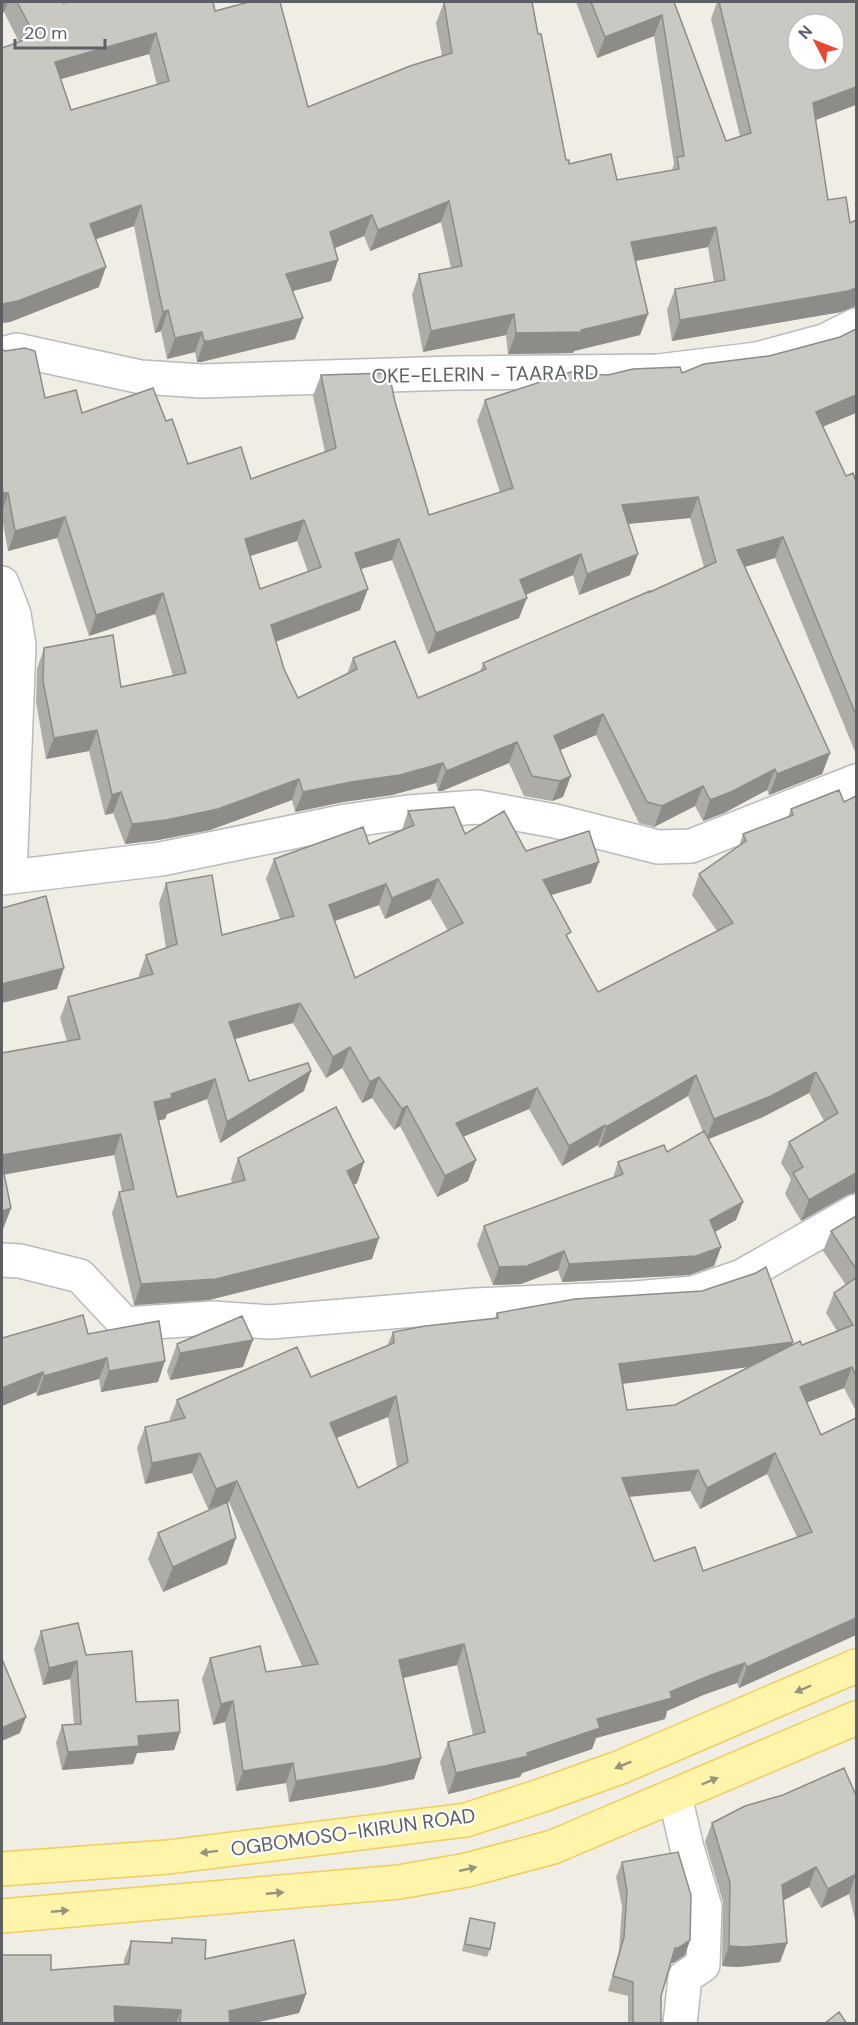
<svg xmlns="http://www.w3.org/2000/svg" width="858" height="2025" viewBox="0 0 858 2025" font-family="'DM Sans',sans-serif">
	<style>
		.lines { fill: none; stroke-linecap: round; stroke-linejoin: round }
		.minor-casing { stroke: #b7babe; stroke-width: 36 }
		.major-casing { stroke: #f1cd5b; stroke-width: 36 }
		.minor { stroke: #fff; stroke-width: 33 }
		.major { stroke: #fef4aa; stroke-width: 33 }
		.wall { fill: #aeaca7; fill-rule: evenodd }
		.shaded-wall { fill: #8d8c88 }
		.building { fill: #cac8c2; stroke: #8d8c88; stroke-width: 1.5; fill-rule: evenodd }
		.oneway { fill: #95947d }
		.labels { text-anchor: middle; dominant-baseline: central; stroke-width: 4.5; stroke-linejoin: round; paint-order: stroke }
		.street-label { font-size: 20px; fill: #5c6065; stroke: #fff }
	</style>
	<rect width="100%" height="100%" fill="#efede4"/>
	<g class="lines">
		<defs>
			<path id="minor" d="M2,354L17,350L141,377L202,381L454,373L658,371L757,359L824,341L856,325
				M2,583L14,614L19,645L10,876
				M2,878L161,859L346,821L408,812L478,807L555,821L658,847L691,846L856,781
				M2,1260L20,1261L80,1276L125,1324L213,1318L270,1322L475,1305L635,1298L693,1293L742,1276L856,1211
				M675,1796L687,1848L705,1907L703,1965L685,1977L680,2024"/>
			<path id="major" d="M2,1869L168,1857L466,1820L540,1796L621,1767L856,1666
				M2,1916L399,1882L467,1870L553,1847L856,1718"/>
		</defs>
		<use href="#minor" class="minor-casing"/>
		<use href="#major" class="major-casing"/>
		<use href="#minor" class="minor"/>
		<use href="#major" class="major"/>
	</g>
	<path class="wall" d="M2,2H62L63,3L215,11L308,107L442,56L436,23L444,2L538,34L566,160L569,164L617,180L672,170L674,164L654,36L597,58L576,2H674L726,141L740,136L711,19L717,2H856L815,120L841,312L672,341L667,310L675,289L714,282L708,247L636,261L648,314L640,335L574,351L573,353L508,354L506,335L423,352L412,295L419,274L451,268L441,222L370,251L364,236L335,248L338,260L331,281L292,291L295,339L201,362H197L195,352L167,359L161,331L155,333L134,226L96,239L99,287L10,322L2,323V48L19,42L4,12ZM149,54L157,85L71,110L61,79Z
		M840,337L823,427L846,476L856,479V754L775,558L745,567L830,753L822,774L769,795L767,790L724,813L703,821L695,806L654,827L639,823L596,735L560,750L563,797L552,801L524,796L509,763L442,791H438L436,783L392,795L343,802L295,812L292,800L210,830L158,840L125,844L113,813L105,815L89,751L46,759L36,702L37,669L44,648L121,687L173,676L155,614L89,636L57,538L8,551L2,518V349L45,398L82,413L166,421L188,464L251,479L325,452L313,396L321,375L395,402L429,515L500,492L477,421L485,400L585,374L608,375L682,373L769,356ZM690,518L704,567L650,592L483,663L480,672L418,698L353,658L347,674L298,698L284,669L276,642L360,610L361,569L392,560L428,654L519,618L526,595L573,575L579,595L630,575L628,524ZM297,541L308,572L260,589L250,556Z
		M856,796V1193L847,1195L801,1221L785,1194L791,1179L781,1163L789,1142L824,1121L809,1093L763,1117L709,1139L736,1220L715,1232L721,1247L714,1266L689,1275L562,1282L558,1270L521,1284L493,1285L477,1245L484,1226L613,1178L618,1162L667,1152L703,1132L688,1096L599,1148L598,1145L562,1166L529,1109L463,1137L476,1160L468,1181L437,1197L400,1126L394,1130L372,1098L362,1103L342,1068L326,1078L293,1023L234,1039L249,1081L304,1091L220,1143L207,1099L167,1114L165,1119L159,1120L177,1197L232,1183L231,1179L238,1158L364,1162L357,1183L353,1185L372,1259L209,1300L134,1305L112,1213L119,1192H122L114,1155L4,1174L11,1208L3,1229L2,1230V1053L67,1041L60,1018L68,997L139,977V975L146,955L166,948L159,903L166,883L222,935L280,919L266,879L274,859L369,844L402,830L408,811L465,834L526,851L591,883L551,895L569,940L598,992L717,931L692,895L699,874L739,846L743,834L788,817L791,809L844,802ZM430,899L448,931L355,978L334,921L379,905L385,919Z
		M856,1216V1411L844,1388L807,1402L821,1435L856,1418V1635L739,1688L737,1683L703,1695L667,1711L665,1719L596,1738L592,1749L522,1773L520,1777L448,1794L440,1762L448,1742L473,1735L457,1665L403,1678L421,1758L414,1779L378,1787L289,1802L286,1783L236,1791L225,1722L213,1725L202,1679L210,1658L266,1672L302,1666L229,1502L227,1503V1564L163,1592L148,1559L158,1533L220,1505L208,1509L192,1473L145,1484L137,1448L145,1427L169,1421L177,1400L311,1377L387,1346L393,1332L495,1318L497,1313L802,1345L837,1331L826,1313L834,1293L846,1285L823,1251L831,1231ZM748,1367L675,1405L627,1410L623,1384ZM388,1417L397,1467L358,1488L337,1438ZM767,1474L797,1537L703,1571L654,1561L629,1497L690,1491L700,1509Z
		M88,1334L158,1382L101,1392L99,1379L37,1396L36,1392L2,1406Z
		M177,1344L243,1367L170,1380L167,1371Z
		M41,1631L86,1655L136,1702L180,1732L174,1750L137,1753L133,1764L62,1770L56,1743L62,1725L74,1724L70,1679L43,1685L34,1649Z
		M855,1793H856V1924L849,1894L821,1908L809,1887L783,1900L787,1943L780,1962L738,1967L722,1966L723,1902L705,1842L712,1823Z
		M622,1862L690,1940L685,1955L673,1963H671L661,1996V2024H628V1996L608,1991L619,1951L622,1906L616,1877Z
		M470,1918L490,1949L487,1957L462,1951L468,1925Z
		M172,1938L205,1959L306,1994L299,2013L249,2024H2L51,1970L124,1964V1960L131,1941L170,1943Z"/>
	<path class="shaded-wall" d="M2,2H8L4,12L2,13Z
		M662,15L654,36L597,58L605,37Z
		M156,33L149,54L47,83L55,62Z
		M856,87V105L805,124L813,103Z
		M449,201L441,222L370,251L378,230Z
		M141,205L134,226L82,244L90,224Z
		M372,215L364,236L323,253L330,232Z
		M716,227L708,247L624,263L631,242Z
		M338,260L331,281L278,295L286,274Z
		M106,267L99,287L10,322L2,323V304Z
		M856,288V306L841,312L672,341L680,320Z
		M168,310L161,331L155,333L163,312Z
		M514,314L506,335L423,352L431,331Z
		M648,314L640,335L574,351L573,353L508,354L516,333L581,330Z
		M303,318L295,339L201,362H197L204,341Z
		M202,332L195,352L167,359L175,338Z
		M856,395V413L808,433L816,412Z
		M3,493H8L2,512V498Z
		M698,497L690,518L615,525L622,505Z
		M65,517L57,538L8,551L15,531Z
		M304,520L297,541L238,560L245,539Z
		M783,537L775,558L730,571L737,550Z
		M399,539L392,560L347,573L355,553Z
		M581,554L573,575L512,600L520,580Z
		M638,554L630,575L579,595L587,574Z
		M368,589L360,610L263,646L271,625Z
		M163,593L155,614L89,636L96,615Z
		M527,598L519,618L428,654L436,633Z
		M603,714L596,735L546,756L554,736Z
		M97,730L89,751L46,759L54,738Z
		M517,742L509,763L442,791H438L446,770Z
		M830,753L822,774L769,795L777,774Z
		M443,763L436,783L392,795L343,802L295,812L303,792Z
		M775,769L767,790L724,813L703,821L710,800Z
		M571,776L563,797L552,801L560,781Z
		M299,779L292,800L210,830L158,840L125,844L132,824Z
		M703,786L695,806L654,827L662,806Z
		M121,792L113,813L105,815L112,795Z
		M599,862L591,883L535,900L543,880Z
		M438,879L430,899L385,919L392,898Z
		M386,884L379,905L321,926L329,905Z
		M64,968L57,989L2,1003V984Z
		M300,1003L293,1023L221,1043L229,1022Z
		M350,1047L342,1068L326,1078L333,1057Z
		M311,1071L304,1091L220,1143L227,1122Z
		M816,1072L809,1093L763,1117L706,1140L714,1119Z
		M696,1075L688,1096L599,1148L606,1127Z
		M379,1077L372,1098L362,1103L370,1082Z
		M215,1079L207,1099L167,1114L165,1119L147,1123L154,1102L171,1094Z
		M537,1088L529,1109L448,1143L456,1123Z
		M407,1106L400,1126L394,1130L402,1109Z
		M605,1125L598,1145L562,1166L569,1146Z
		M121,1134L114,1155L2,1175V1155Z
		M476,1160L468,1181L437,1197L445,1176Z
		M364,1162L357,1183L339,1192L347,1171Z
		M856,1173V1192L847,1195L801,1221L809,1200Z
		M743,1202L736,1220L704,1238L710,1220Z
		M11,1208L3,1229L2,1230V1211Z
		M379,1238L372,1259L209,1300L134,1305L141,1284Z
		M721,1247L714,1266L689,1275L562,1282L569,1264Z
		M564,1251L558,1270L521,1284L493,1285L499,1267Z
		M253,1340L243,1367L170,1380L180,1353Z
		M793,1342L786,1362L612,1385L619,1364Z
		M107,1358L99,1379L37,1396L44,1376Z
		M165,1361L158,1382L101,1392L109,1371Z
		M852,1367L844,1388L793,1408L800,1387Z
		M43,1372L36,1392L2,1406V1388Z
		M396,1396L388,1417L323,1443L330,1423Z
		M200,1453L192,1473L145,1484L152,1463Z
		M775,1453L767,1474L700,1509L707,1488Z
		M698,1470L690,1491L614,1498L622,1478Z
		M237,1481L229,1502L208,1509L216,1489Z
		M236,1538L227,1564L163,1592L173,1567Z
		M856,1618V1635L739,1688L747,1667Z
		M464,1644L457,1665L391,1681L399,1660Z
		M77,1661L70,1679L43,1685L49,1668Z
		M745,1663L737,1683L703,1695L667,1711L665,1719L596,1738L592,1749L522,1773L520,1777L448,1794L456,1773L527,1753L597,1719L670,1692L711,1675Z
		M233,1701L225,1722L213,1725L221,1704Z
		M26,1717L20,1733L2,1741V1728Z
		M180,1732L174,1750L137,1753L133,1764L62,1770L68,1752L138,1736Z
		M421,1758L414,1779L378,1787L289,1802L296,1781Z
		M293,1763L286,1783L236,1791L243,1771Z
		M816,1867L809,1887L775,1905L782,1885Z
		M856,1874L849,1894L821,1908L828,1889Z
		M690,1940L685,1955L673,1963H670L675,1948Z
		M787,1943L780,1962L738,1967L722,1966L729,1946Z
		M306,1994L299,2013L249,2024H224L229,2011Z
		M114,2006L181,2010L176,2024H108Z"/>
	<path class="building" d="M17,2H62L63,3L69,2H213L215,11L249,2H280L308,107L410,66L452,53L444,2H532L538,34H541L566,160H569V164L611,154L617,180L679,169L677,157L684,156L662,15L605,37L591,2H674L726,141L751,133L719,2H856V87L813,103L828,200L846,197L850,223L856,220V288L848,291L680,320L675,289L725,280L716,227L631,242L648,314L581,330V332L516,333L514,314L431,331L419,274L462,266L449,201L378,230L372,215L330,232L338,260L286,274L303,318L209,341H204L202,332L175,338L168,310L163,312L141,205L90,224L106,267L18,301L2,304V48L35,36ZM798,24H834V60H798ZM156,33L169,81L71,110L55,62Z
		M856,329V395L816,412L846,476L853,473L855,479H856V715L783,537L737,550L830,753L777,774L775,769L731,792L710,800L703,786L662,806L647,802L603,714L554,736L571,776L560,781L532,776L517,742L449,770H446L443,763L400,775L351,782L303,792L299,779L218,809L166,820L132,824L121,792L112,795L97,730L54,738L43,681L44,648L113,635L121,687L186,673L163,593L96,615L65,517L15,531L8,493H3L2,486V349L5,351L25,348L35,351L45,398L76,390L82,413L153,388L166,421L172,419L188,464L241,447L251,479L336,448L321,375L389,373L395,402L429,515L513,488L485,400L577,370H584L585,374L608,375L633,369L680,367L682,373L704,364L769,356L840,337ZM698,497L716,562L650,592V591L483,663L486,669L418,698L395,641L353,658L357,669L298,698L284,669L271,625L368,589L355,553L399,539L436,633L527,598L520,580L581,554L587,574L638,554L622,505ZM304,520L321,567L260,589L245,539Z
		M839,790L844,802L856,796V1173L809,1200L793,1173L803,1167L789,1142L838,1113L816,1072L771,1096L714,1119L696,1075L606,1127L605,1125L569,1146L537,1088L456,1123L476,1160L445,1176L407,1106L402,1109L379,1077L370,1082L350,1047L333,1057L300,1003L229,1022L249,1081L308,1063L311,1071L227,1122L215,1079L171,1094L172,1098L154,1102L177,1197L245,1180L238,1158L336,1107L364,1162L347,1171L379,1238L216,1279L141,1284L119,1192L134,1189L121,1134L2,1155V1053L80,1039L68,997L153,974L146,955L177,944L166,883L212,875L222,935L294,916L274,859L363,827L369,844L414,825L408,811L454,807L465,834L504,811L526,851L589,831L599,862L543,880L571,932L566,935L598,992L733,923L699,874L746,841L743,834L793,815L791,809ZM438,879L463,923L355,978L329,905L386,884L392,898Z
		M46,896L64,968L2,984V908Z
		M704,1131L743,1202L710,1220L721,1247L696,1256L569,1264L564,1251L527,1266L499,1267L484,1226L623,1174L618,1162L664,1145L667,1152Z
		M2,1164L11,1208L2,1211Z
		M856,1216V1269L831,1231Z
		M766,1267L793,1342L619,1364L627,1410L675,1405L800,1341L802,1345L853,1325L834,1293L856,1278V1376L852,1367L800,1387L821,1435L856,1418V1618L747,1667L745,1663L711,1675L670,1692L672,1698L597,1719L600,1728L527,1753L528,1756L456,1773L448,1742L485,1732L464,1644L399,1660L421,1758L385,1766L296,1781L293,1763L243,1771L233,1701L221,1704L210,1658L260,1646L266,1672L318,1664L237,1481L216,1489L200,1453L152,1463L145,1427L185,1418L177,1400L297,1347L311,1377L394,1343L393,1332L425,1326L498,1318L497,1313L575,1299L702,1291L756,1273ZM396,1396L408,1462L358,1488L330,1423ZM775,1453L812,1532L703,1571L695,1547L654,1561L622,1478L698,1470L707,1488Z
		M83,1315L88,1334L159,1321L165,1361L109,1371L107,1358L44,1376L43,1372L2,1388V1338Z
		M242,1316L253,1340L180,1353L177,1344Z
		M227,1502L236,1538L173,1567L158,1533Z
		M78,1623L86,1655L132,1651L136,1702L178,1700L180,1732L138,1736L139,1746L68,1752L62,1725L81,1724L77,1661L49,1668L41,1631Z
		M2,1659L26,1717L2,1728Z
		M844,1768L855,1793H856V1877V1874L828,1889L816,1867L782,1885L787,1943L745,1947L729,1946L730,1883L712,1823L745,1806L783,1795Z
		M678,1852L691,1895L690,1940L678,1948H675L661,1996V2024H633V1982L613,1976L624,1937L627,1891L622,1862Z
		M470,1918L495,1923L490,1949L465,1944Z
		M172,1938L206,1940L205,1959L294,1940L306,1994L229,2011L230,2024H180L181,2010L114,2006L115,2024H2V1955H51V1970L129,1964L131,1941L172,1943Z
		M839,2012L847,2024H824Z"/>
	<defs><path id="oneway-solid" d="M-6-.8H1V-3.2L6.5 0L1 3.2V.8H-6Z" transform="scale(1.5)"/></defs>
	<g class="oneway">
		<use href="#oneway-solid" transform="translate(803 1689) rotate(157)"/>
		<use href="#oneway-solid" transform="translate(623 1765) rotate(158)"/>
		<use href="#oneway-solid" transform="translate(710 1781) rotate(-23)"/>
		<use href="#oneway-solid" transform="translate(209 1852) rotate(173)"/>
		<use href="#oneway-solid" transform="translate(468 1869) rotate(-13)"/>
		<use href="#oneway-solid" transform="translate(275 1893) rotate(-5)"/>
		<use href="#oneway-solid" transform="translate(60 1911) rotate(-5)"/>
	</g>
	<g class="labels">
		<g class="street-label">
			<text transform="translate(485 374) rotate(-1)">OKE-ELERIN - TAARA RD</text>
			<text transform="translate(353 1832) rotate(-8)">OGBOMOSO-IKIRUN ROAD</text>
		</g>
	</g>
	<rect width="858" height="2025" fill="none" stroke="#5c6065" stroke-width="6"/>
	<g transform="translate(816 42) rotate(312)"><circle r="28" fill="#ffffff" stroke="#bebfc1" stroke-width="1.5"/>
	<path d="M0-4.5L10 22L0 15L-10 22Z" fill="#e84731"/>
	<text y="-9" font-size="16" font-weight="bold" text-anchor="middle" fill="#5c6065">N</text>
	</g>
	<path d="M15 39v9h90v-9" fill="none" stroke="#5c6065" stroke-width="3"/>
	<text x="24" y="39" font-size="18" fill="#5c6065" stroke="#ffffff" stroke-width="4.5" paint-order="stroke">20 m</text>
</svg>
